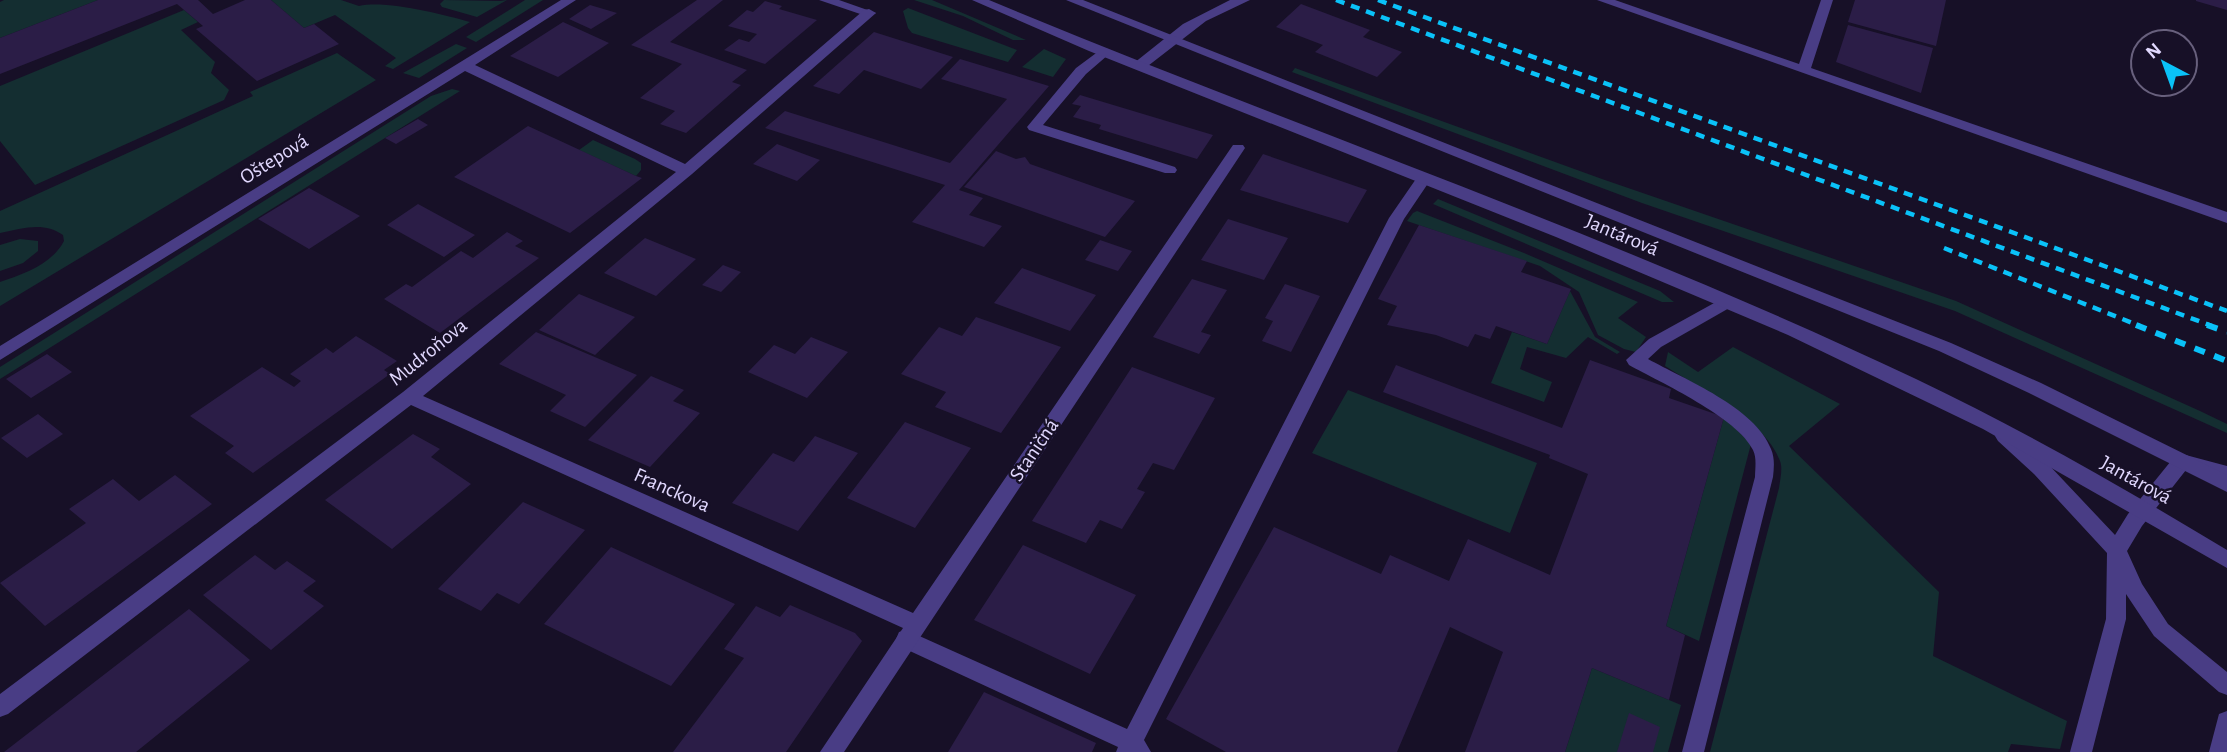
<svg xmlns="http://www.w3.org/2000/svg" width="2227" height="752" viewBox="0 0 2227 752" font-family="'Alegreya Sans',sans-serif">
	<style>
		.green { fill: #142e31 }
		.building { fill: #2b1d47 }
		.lines { fill: none; stroke-linecap: round; stroke-linejoin: round }
		.service { fill: #493d85; fill-rule: evenodd }
		.minor { fill: #493d85; fill-rule: evenodd }
		.tertiary { fill: #493d85; fill-rule: evenodd }
		.rail-far1 { stroke: #0ac2f8; stroke-width: 4.5; stroke-dasharray: 9 7; stroke-linecap: butt }
		.rail { stroke: #0ac2f8; stroke-width: 6; stroke-dasharray: 11 10; stroke-linecap: butt }
		.labels { text-anchor: middle; dominant-baseline: central; stroke-width: 5; stroke-linejoin: round; paint-order: stroke }
		.street-label { font-size: 21px; fill: #e1d8fe; stroke: #171027 }
	</style>
	<rect width="100%" height="100%" fill="#171027"/>
	<path class="green" d="M4,0H98L0,38V2Z
		M271,0H341L359,6C386,0 441,14 470,22L393,69L385,66L396,58L335,15L304,28Z
		M444,0L500,1L507,0L477,17L442,7L440,4Z
		M525,0H543L476,42L466,37Z
		M914,0H932L1026,40H1013L963,16Z
		M908,8L1017,50L1008,62L912,33L908,28L903,11Z
		M184,10L198,22L181,30L215,62L211,73L229,90L224,100L35,185L0,141V86Z
		M456,44L467,48L419,78L403,73Z
		M1044,49L1066,59L1053,77L1022,67Z
		M337,53L376,80L0,306V282C24,274 52,264 64,241L63,235C43,221 22,229 0,233V211L253,96L250,92Z
		M1295,68L1602,179L1956,301L2200,411L2227,424V433L1955,311L1642,203L1292,72Z
		M452,89L460,91L0,379V367L431,96Z
		M593,140L635,159L641,163V170L636,176L579,150Z
		M1438,199L1660,291L1674,302H1662L1433,204Z
		M1417,211L1524,253L1638,302L1618,318L1646,337L1636,352L1624,349L1598,335L1579,292L1540,266L1407,221L1413,213Z
		M20,239L38,241V251L23,263L0,271V245Z
		M1570,291L1595,337L1620,352L1617,354L1588,337L1566,358L1527,347L1520,369L1552,382L1544,402L1491,383L1512,332L1547,344Z
		M1733,347L1840,404L1789,446L1939,592L1933,656L2067,721L2060,749L2011,744L2008,752H1710L1779,488C1780,480 1783,468 1780,461C1766,421 1699,388 1665,366L1668,352L1698,372Z
		M1348,390L1537,463L1510,533L1312,453Z
		M1724,417L1751,444L1699,641L1666,626Z
		M1592,668L1681,705L1668,752H1565Z"/>
	<path class="building" d="M98,0H198L213,14L245,0H271L304,28L314,24L339,44L257,81L196,29L203,26L177,4L0,74V38Z
		M697,0H723L670,42L747,70L732,82L741,85L686,133L660,124L675,111L640,98L682,64L631,45Z
		M1855,0H1946L1936,46L1848,22Z
		M2196,0H2227V10L2196,1Z
		M765,1L782,6L779,9L817,20L765,64L724,50L739,39L749,42L757,34L728,26L747,10L753,12Z
		M1301,4L1370,30L1363,37L1402,52L1377,77L1315,52L1323,45L1276,27Z
		M590,5L617,13L591,29L569,19Z
		M563,22L609,43L558,77L510,56Z
		M1848,25L1933,48L1921,93L1836,62Z
		M874,32L953,57L921,89L864,70L839,94L813,86Z
		M960,59L1049,86L959,190L983,198L969,215L1002,226L984,247L912,222L945,185L765,128L785,111L950,163L1007,99L941,79Z
		M1080,95L1213,135L1197,159L1099,129L1101,125L1073,117L1081,106L1072,104Z
		M418,119L428,125L396,144L385,138Z
		M528,126L636,176L642,178L570,233L454,177Z
		M777,144L820,160L797,181L753,164Z
		M996,151L1016,159L1025,157L1030,164L1135,201L1105,237L964,187Z
		M1263,154L1367,190L1348,223L1240,190Z
		M309,188L360,216L309,249L258,219Z
		M418,204L475,235L444,257L387,225Z
		M1228,219L1288,238L1264,280L1201,260Z
		M1419,225L1527,261L1521,272L1571,289L1547,344L1496,326L1490,339L1475,334L1468,347L1436,335L1387,325L1397,306L1378,299Z
		M507,232L523,241L515,246L539,258L440,333L384,299L406,284L412,287L461,251L473,258Z
		M645,238L696,259L656,296L604,273Z
		M1100,240L1132,251L1118,271L1085,260Z
		M723,265L741,272L721,292L702,285Z
		M1022,268L1096,295L1070,331L994,303Z
		M1192,279L1227,290L1201,332L1211,335L1199,354L1153,337Z
		M1285,284L1320,296L1291,352L1262,341L1273,321L1265,318Z
		M579,294L635,317L595,355L539,330Z
		M976,317L1061,347L1001,433L935,407L946,392L901,374L939,327L962,336Z
		M536,332L637,375L585,427L550,411L566,395L499,364Z
		M356,336L397,361L384,370L390,374L253,473L225,453L234,446L190,416L262,367L294,387L301,381L290,374L326,348L333,353Z
		M811,337L848,352L807,398L748,372L774,345L795,354Z
		M47,354L72,372L31,398L6,379Z
		M1590,360L1671,389L1669,398L1724,417L1666,626L1685,635L1669,700L1592,668L1565,752H1465L1503,652L1450,627L1397,752H1226L1166,719L1274,527L1381,574L1390,555L1449,581L1468,539L1550,575L1588,474L1549,458L1550,455L1383,392L1396,365L1562,428Z
		M1132,367L1215,398L1174,470L1153,463L1137,489L1145,492L1122,529L1100,520L1086,543L1032,521Z
		M651,376L684,390L673,401L700,413L650,467L588,440Z
		M38,414L63,434L27,458L1,438Z
		M905,422L971,448L915,528L847,498Z
		M413,434L440,449L431,457L471,484L392,549L325,500Z
		M815,436L858,453L798,531L732,503L773,453L794,462Z
		M175,475L212,504L45,626L0,583L86,523L69,509L113,479L139,501Z
		M523,502L585,530L519,604L497,593L481,611L438,589Z
		M1023,545L1136,595L1090,674L974,620Z
		M611,547L735,604L671,686L544,624Z
		M255,555L275,570L287,561L316,581L303,591L324,606L271,650L203,595Z
		M790,605L855,633L862,641L786,752H673L744,658L724,649L756,606L780,617Z
		M189,609L250,660L136,752H4Z
		M984,692L1096,743L1092,752H948Z
		M1629,713L1660,727L1653,752H1617Z"/>
	<g class="lines">
		<path class="service" d="M819,0H839L876,13L869,17Z
			M1597,0H1615L1799,64L1821,0H1833L1811,68L2227,212V223Z
			M1103,48L1108,49V55L1086,74L1043,125L1175,167L1177,170L1175,173H1165L1029,130L1027,127L1076,68Z
			M1423,174L1431,179L1404,219L1144,740L1151,752H1116L1118,747L899,646L896,639L899,632L906,630L1127,729L1389,218L1418,176Z
			M1725,297L1731,299L1733,303L1731,307L1661,347L1648,359C1684,379 1756,408 1771,449C1775,458 1774,468 1773,477L1704,752H1682L1755,477C1755,469 1757,458 1753,450C1738,418 1660,382 1629,365L1626,360L1649,339Z
			M2004,429L2010,431L2048,464L2115,535L2128,514L2175,456L2182,454L2227,466V482L2186,470L2142,526L2127,551L2142,584L2168,624L2227,672V695L2219,692L2154,636L2126,594V619L2092,752H2070L2106,619L2107,553L2034,474L1998,441L1995,436L1998,431Z
			M2227,711V752H2209L2219,714Z"/>
		<path class="minor" d="M561,0H576L475,65L685,164L864,10L869,9L876,13L692,174L423,396L913,613L1233,145H1243L1245,148L844,752H820L903,628L411,405L8,714L0,717V694L403,392L676,172L465,71L0,360V346Z
			M1230,0H1250L1206,21L1144,69H1134V63L1183,24Z"/>
		<path class="tertiary" d="M972,0H989C1297,128 1615,236 1916,379C2023,430 2126,489 2227,550V568L1983,429L1788,335L1556,237L1089,51Z
			M1066,0H1083L1951,343L2041,383L2227,475V492L2029,393L1939,351Z"/>
		<path class="rail-far1" d="M1336,0L2212,326
			M1378,0L2227,311
			M1944,248L2140,326"/>
		<path class="rail" d="M2136,325L2227,361
			M2207,325L2227,332"/>
	</g>
	<g class="labels">
		<g class="street-label">
			<text transform="translate(274 159) rotate(-32)">Oštepová</text>
			<text transform="translate(1622 235) rotate(23)">Jantárová</text>
			<text transform="translate(428 352) rotate(-39)">Mudroňova</text>
			<text transform="translate(1034 450) rotate(-56)">Staničná</text>
			<text transform="translate(2136 480) rotate(29)">Jantárová</text>
			<text transform="translate(672 490) rotate(24)">Franckova</text>
		</g>
	</g>
	<g transform="translate(2164 63) rotate(319)"><circle r="33" fill="#171027" stroke="#68607d" stroke-width="2"/>
	<path d="M0-5L12 26L0 18L-12 26Z" fill="#0ac2f8"/>
	<text y="-10" font-size="19" font-weight="bold" text-anchor="middle" fill="#e1d8fe">N</text>
	</g>
</svg>
